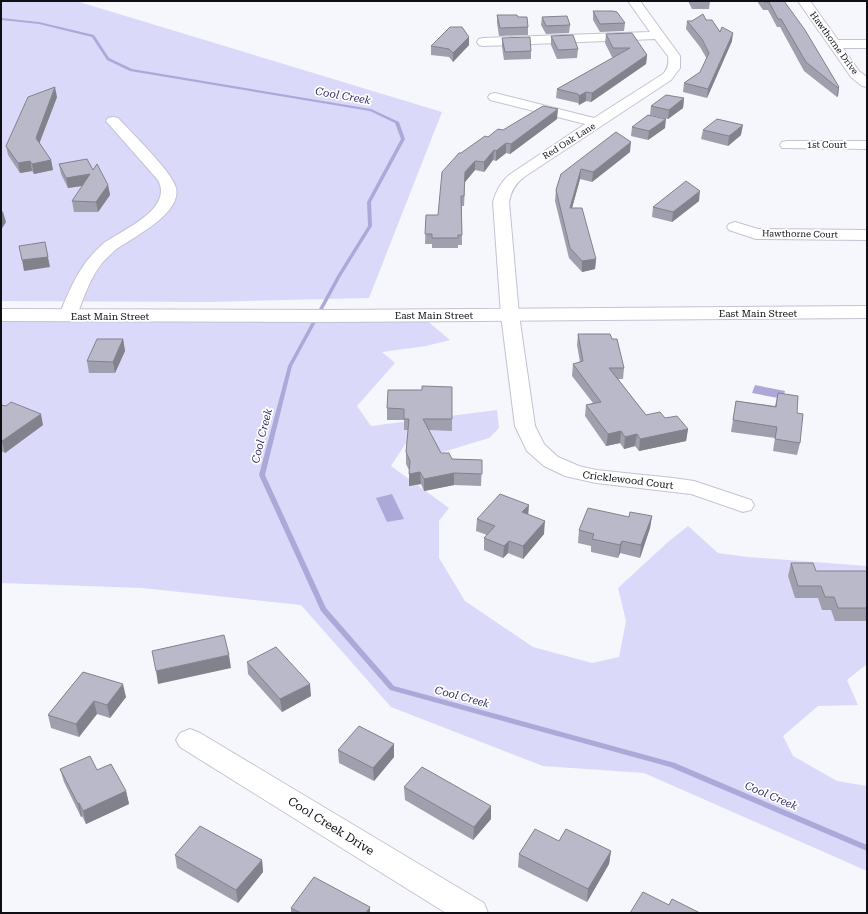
<svg xmlns="http://www.w3.org/2000/svg" width="868" height="914" viewBox="0 0 868 914" font-family="'Roboto Serif',serif">
	<style>
		.green { fill: #dbd9fa }
		.water { fill: #aca9d9 }
		.lines { fill: none; stroke-linecap: round; stroke-linejoin: round }
		.stream { fill: #aca9d9; fill-rule: evenodd }
		.minor-casing { stroke: #c3c3d4; stroke-width: 2 }
		.secondary-casing { stroke: #c3c3d4; stroke-width: 2 }
		.minor { fill: #fff; fill-rule: evenodd }
		.secondary { fill: #fff; fill-rule: evenodd }
		.wall { fill: #9f9fad }
		.shaded-wall { fill: #82828d }
		.building { fill: #b9b9c9; stroke: #82828d }
		.labels { text-anchor: middle; dominant-baseline: central; stroke-width: 3.5; stroke-linejoin: round; paint-order: stroke }
		.far-street-label { font-size: 9px; fill: #0e0e14; stroke: #fff }
		.street-label { font-size: 10px; fill: #0e0e14; stroke: #fff }
		.water-label { font-size: 11px; font-style: italic; fill: #382e69; stroke: #fff }
		.near-street-label { font-size: 12px; fill: #0e0e14; stroke: #fff }
	</style>
	<rect width="100%" height="100%" fill="#f6f6fd"/>
	<path class="green" d="M1,1H76L442,112L369,298L208,302L1,301Z
		M425,319L450,340L426,346L382,352L395,363L357,406L371,426L497,410L499,428L489,438L443,452L406,443L391,466L449,508L439,521V558L465,601L533,647L592,663L619,657L626,621L618,588L668,542L688,526L718,553L748,557L867,566V664L847,680L858,705L818,706L783,736L793,756L837,781L867,786V871L644,773L543,766L391,707L301,605L143,588L1,583V320Z"/>
	<path class="water" d="M755,385L785,391L783,399L752,393Z
		M392,494L404,519L387,522L376,498Z"/>
	<g class="lines">
		<path class="stream" d="M1,18L39,22L94,35L109,58L132,69L371,109L399,122L405,139L371,202L372,226L341,276L292,366L265,475L326,608L394,686L675,763L867,845V851L670,767L390,690L321,611L259,475L288,366L337,276L368,226L367,202L401,139L395,123L370,111L130,71L107,60L92,37L39,24L1,20Z"/>
		<defs>
			<path id="minor" d="M628,1H640L680,56V68L671,80L524,177C515,184 511,191 509,202L519,315L535,426L544,444L558,457L579,466L596,470L673,478L694,481L751,500L754,505L751,510L743,512L691,494L596,483L565,476L544,466L527,451L515,426L501,315L493,202C496,191 501,182 509,175L585,124L490,100L488,97L490,94L495,93L594,118L663,74C668,69 669,64 668,56L655,39L483,46L479,45L477,42L479,39L483,38L650,32Z
				M798,1H810L838,40H867V48H843L859,71L867,77V87L862,86L851,77Z
				M113,117L118,118C130,131 173,173 176,188C182,214 132,238 115,250C111,254 106,259 102,263C90,278 84,297 77,315L74,319L68,320L62,319L59,315C68,294 76,273 91,256C95,252 99,247 104,243C122,230 174,209 158,180L106,121L108,118Z
				M787,141H867V149L782,148L780,145L782,142Z
				M735,222L758,229L867,230V240L756,239L729,230L727,227L729,224Z
				M190,729L200,733L484,903L488,913H446L180,747L176,740L180,733Z"/>
			<path id="secondary" d="M867,306V318L330,322L1,321V309L330,310Z"/>
		</defs>
		<use href="#minor" class="minor-casing"/>
		<use href="#secondary" class="secondary-casing"/>
		<use href="#minor" class="minor"/>
		<use href="#secondary" class="secondary"/>
	</g>
	<path class="wall" d="M688,1H710L709,9H692Z
		M757,1H784L839,87L838,96L837,97L804,71L780,27H777L768,10H763Z
		M593,11L625,23L624,31L600,32L593,20Z
		M497,15L518,17L528,27V35L499,36L497,23Z
		M542,17L570,25L569,33L546,34L541,25Z
		M706,20L732,41L707,98L683,92L684,83L700,72L707,59L700,47L686,29L687,21Z
		M606,34L647,55L646,64L591,102L586,101L579,105L578,103L556,98L557,89L614,57H612L605,43Z
		M551,36L578,49L577,58L557,59L551,45Z
		M469,37V45L453,62L449,57L431,55V46Z
		M502,38L531,51V59L504,60L502,47Z
		M57,97L39,143L51,160L53,170L34,174L32,171L20,173L8,155L6,146Z
		M684,98L683,108L668,119L650,115L651,106Z
		M557,119L510,154L506,153L496,161L493,160L484,172L475,170L465,182L464,206H462V245H458V248H432V244H425L426,215H438L461,153L488,137L503,130Z
		M632,127L665,128L648,140L631,136Z
		M703,130L741,135L728,146L701,139Z
		M630,152L592,182L580,179L572,208L596,259L595,269L582,272L569,258L555,201L556,190L561,174Z
		M59,164L93,170L108,185L110,195L98,212H74L72,201L83,186L68,188L61,174Z
		M699,201L672,222L652,217L653,207Z
		M578,334L612,339L624,368L623,379H618L646,415L665,418L688,429L686,441L639,451L635,446L624,449L620,443L606,446L585,416L586,405L593,403L572,376L573,364L580,362L577,345Z
		M123,339L125,351L115,373H89L87,361Z
		M452,387V431L429,430L441,453L452,459L482,460L481,486L454,485L424,491L421,484L409,486V470L406,464V452L408,430H404V420H387V408L422,390Z
		M778,393L797,413L800,443L797,455L773,451L775,438L731,432L736,401L775,406Z
		M1,405L43,425L5,453L1,451Z
		M528,515L544,534L523,559L508,553L503,558L484,550V538L487,535L476,531L477,519Z
		M652,516L650,528L640,558L620,553L618,558L591,552V546L578,543L579,530L629,517Z
		M791,563L816,571H867V621H835L831,610H822L818,598H795L788,576Z
		M247,662L311,696L282,712L248,674Z
		M83,672L126,697L110,718L97,714L79,737L51,728L48,715Z
		M394,744V757L374,781L339,763L338,750Z
		M60,769L97,770L126,791L129,804L86,824L82,816L81,817L64,782Z
		M404,787L491,806V819L473,840L405,800Z
		M559,841L611,851L609,864L587,902L518,867L519,854Z
		M175,855L262,860L263,872L238,903L177,868Z
		M291,908L370,913H291Z"/>
	<path class="shaded-wall" d="M733,33L732,41L707,98L708,89Z
		M469,37V45L453,62V53Z
		M647,55L646,64L591,102L592,93Z
		M55,87L57,97L38,147L36,138Z
		M839,87L838,96L837,97L838,88Z
		M586,92V101L579,105V96Z
		M684,98L683,108L668,119L669,110Z
		M558,109L557,119L510,154L511,144Z
		M666,119L665,128L648,140L649,131Z
		M743,125L741,135L728,146L729,136Z
		M631,142L630,152L592,182L593,172Z
		M506,143V153L496,161V151Z
		M494,150L493,160L484,172V162Z
		M51,160L53,170L34,174L32,164Z
		M30,161L32,171L20,173L18,163Z
		M475,161V170L465,182L464,206L465,172Z
		M581,169L580,179L569,219L570,208Z
		M90,174L92,184L68,188L66,178Z
		M108,185L110,195L98,212L96,202Z
		M700,191L699,201L672,222L673,212Z
		M3,212L6,222L1,230V216Z
		M45,242L50,267L24,271L22,260Z
		M596,259L595,269L582,272V261Z
		M123,339L125,351L115,373L113,362Z
		M41,414L43,425L5,453L2,441Z
		M688,429L686,441L639,451L640,439Z
		M621,431L620,443L606,446L608,434Z
		M637,434L635,446L624,449L625,437Z
		M420,472L421,484L409,486V474Z
		M454,473V485L424,491V479Z
		M529,505L528,518L522,512Z
		M652,516L650,528L640,558L641,545Z
		M545,521L544,534L523,559V546Z
		M509,541L508,553L503,558L504,546Z
		M622,541L620,553L618,558L620,545Z
		M229,655L231,668L158,684L156,671Z
		M123,684L126,697L110,718L107,705Z
		M310,684L311,696L282,712L280,699Z
		M94,701L97,714L79,737L76,724Z
		M394,744V757L374,781L373,768Z
		M126,791L129,804L86,824L83,811Z
		M79,803L82,816L81,817L78,804Z
		M491,806V819L473,840L474,827Z
		M611,851L609,864L587,902L588,889Z
		M262,860L263,872L238,903L236,890Z
		M370,907V913H366Z"/>
	<path class="building" d="M763,1H784L805,30L839,87L838,88L806,62L781,19H778L769,2H764Z
		M593,11H613L617,12L625,23L600,24Z
		M703,14L706,20H712L720,32L722,27L733,33L708,89L684,83L700,72L709,53L702,39L687,21H692Z
		M497,15H517L518,17H527L528,27L500,28Z
		M567,16L570,25L546,26L542,17Z
		M450,27H462L469,37L453,53L449,49L431,46Z
		M632,33L647,55L592,93L586,92L579,96L578,94L557,89L630,48H613L606,34Z
		M573,35L578,49L558,50L551,36Z
		M530,37L531,51L505,52L502,38Z
		M55,87L36,138L51,160L32,164L30,161L18,163L6,146L28,97Z
		M666,95L684,98L669,110L651,106Z
		M543,106L558,109L511,144L506,143L496,151L494,150L484,162L475,161L465,172L464,196H461L462,235H458V238H432V234H425L426,215H438L442,172L459,153H461L485,136L488,137L498,129L503,130Z
		M648,115L666,119L649,131L632,127Z
		M717,119L743,125L729,136L703,130Z
		M616,132L631,142L593,172L581,169L570,208H582L596,259L582,261L570,248L556,190L561,174Z
		M87,159L93,170L97,164L108,185L96,202L72,201L90,174L66,178L59,164Z
		M686,181L700,191L673,212L653,207Z
		M1,212H3L1,216Z
		M45,242L48,257L22,260L19,246Z
		M578,334H610L612,339H617L624,368H609L646,415L660,412L665,418L677,416L688,429L640,439L637,434L625,437L621,431L608,434L586,405L601,402L573,364L583,361Z
		M97,339H123L113,362L87,361Z
		M422,386L452,387V419H423L441,453H449L452,459L482,460V474L454,473L424,479L420,472L409,474L410,461L406,452L409,419H404V409L387,408L388,390H422Z
		M778,393L798,396L797,413L803,414L800,443L775,439L777,427L733,420L736,401L776,407Z
		M11,402L41,414L2,441L1,440V405L6,406Z
		M500,494L529,505L522,512L545,521L523,546L509,541L504,546L484,538L495,526L477,519Z
		M588,508L629,517L630,512L652,516L641,545L622,541L620,545L592,539L594,534L579,530Z
		M791,563H813L816,571H867V608H838L834,597H825L821,586H798Z
		M224,635L229,655L156,671L152,651Z
		M276,647L310,684L280,699L247,662Z
		M83,672L123,684L107,705L94,701L76,724L48,715Z
		M359,726L394,744L373,768L338,750Z
		M90,756L97,770L111,764L126,791L83,811L79,803L78,804L60,769Z
		M422,767L491,806L474,827L404,787Z
		M200,826L262,860L236,890L175,855Z
		M535,829L559,841L566,829L611,851L588,889L519,854Z
		M314,877L370,907L366,913H301L291,908Z
		M643,892L669,905L672,899L700,913H630Z"/>
	<g class="labels">
		<g class="far-street-label">
			<text transform="translate(834 43) rotate(54)">Hawthorne Drive</text>
			<text transform="translate(569 141) rotate(-32)">Red Oak Lane</text>
			<text x="827" y="145">1st Court</text>
			<text transform="translate(800 234) rotate(1)">Hawthorne Court</text>
		</g>
		<g class="street-label">
			<text x="758" y="313">East Main Street</text>
			<text x="434" y="315">East Main Street</text>
			<text x="110" y="316">East Main Street</text>
			<text transform="translate(628 480) rotate(7)">Cricklewood Court</text>
		</g>
		<g class="water-label">
			<text transform="translate(343 96) rotate(10)">Cool Creek</text>
			<text transform="translate(262 436) rotate(-76)">Cool Creek</text>
			<text transform="translate(462 697) rotate(15)">Cool Creek</text>
			<text transform="translate(771 796) rotate(23)">Cool Creek</text>
		</g>
		<g class="near-street-label">
			<text transform="translate(331 826) rotate(32)">Cool Creek Drive</text>
		</g>
	</g>
	<rect width="868" height="914" fill="none" stroke="#0e0e14" stroke-width="4"/>
</svg>
